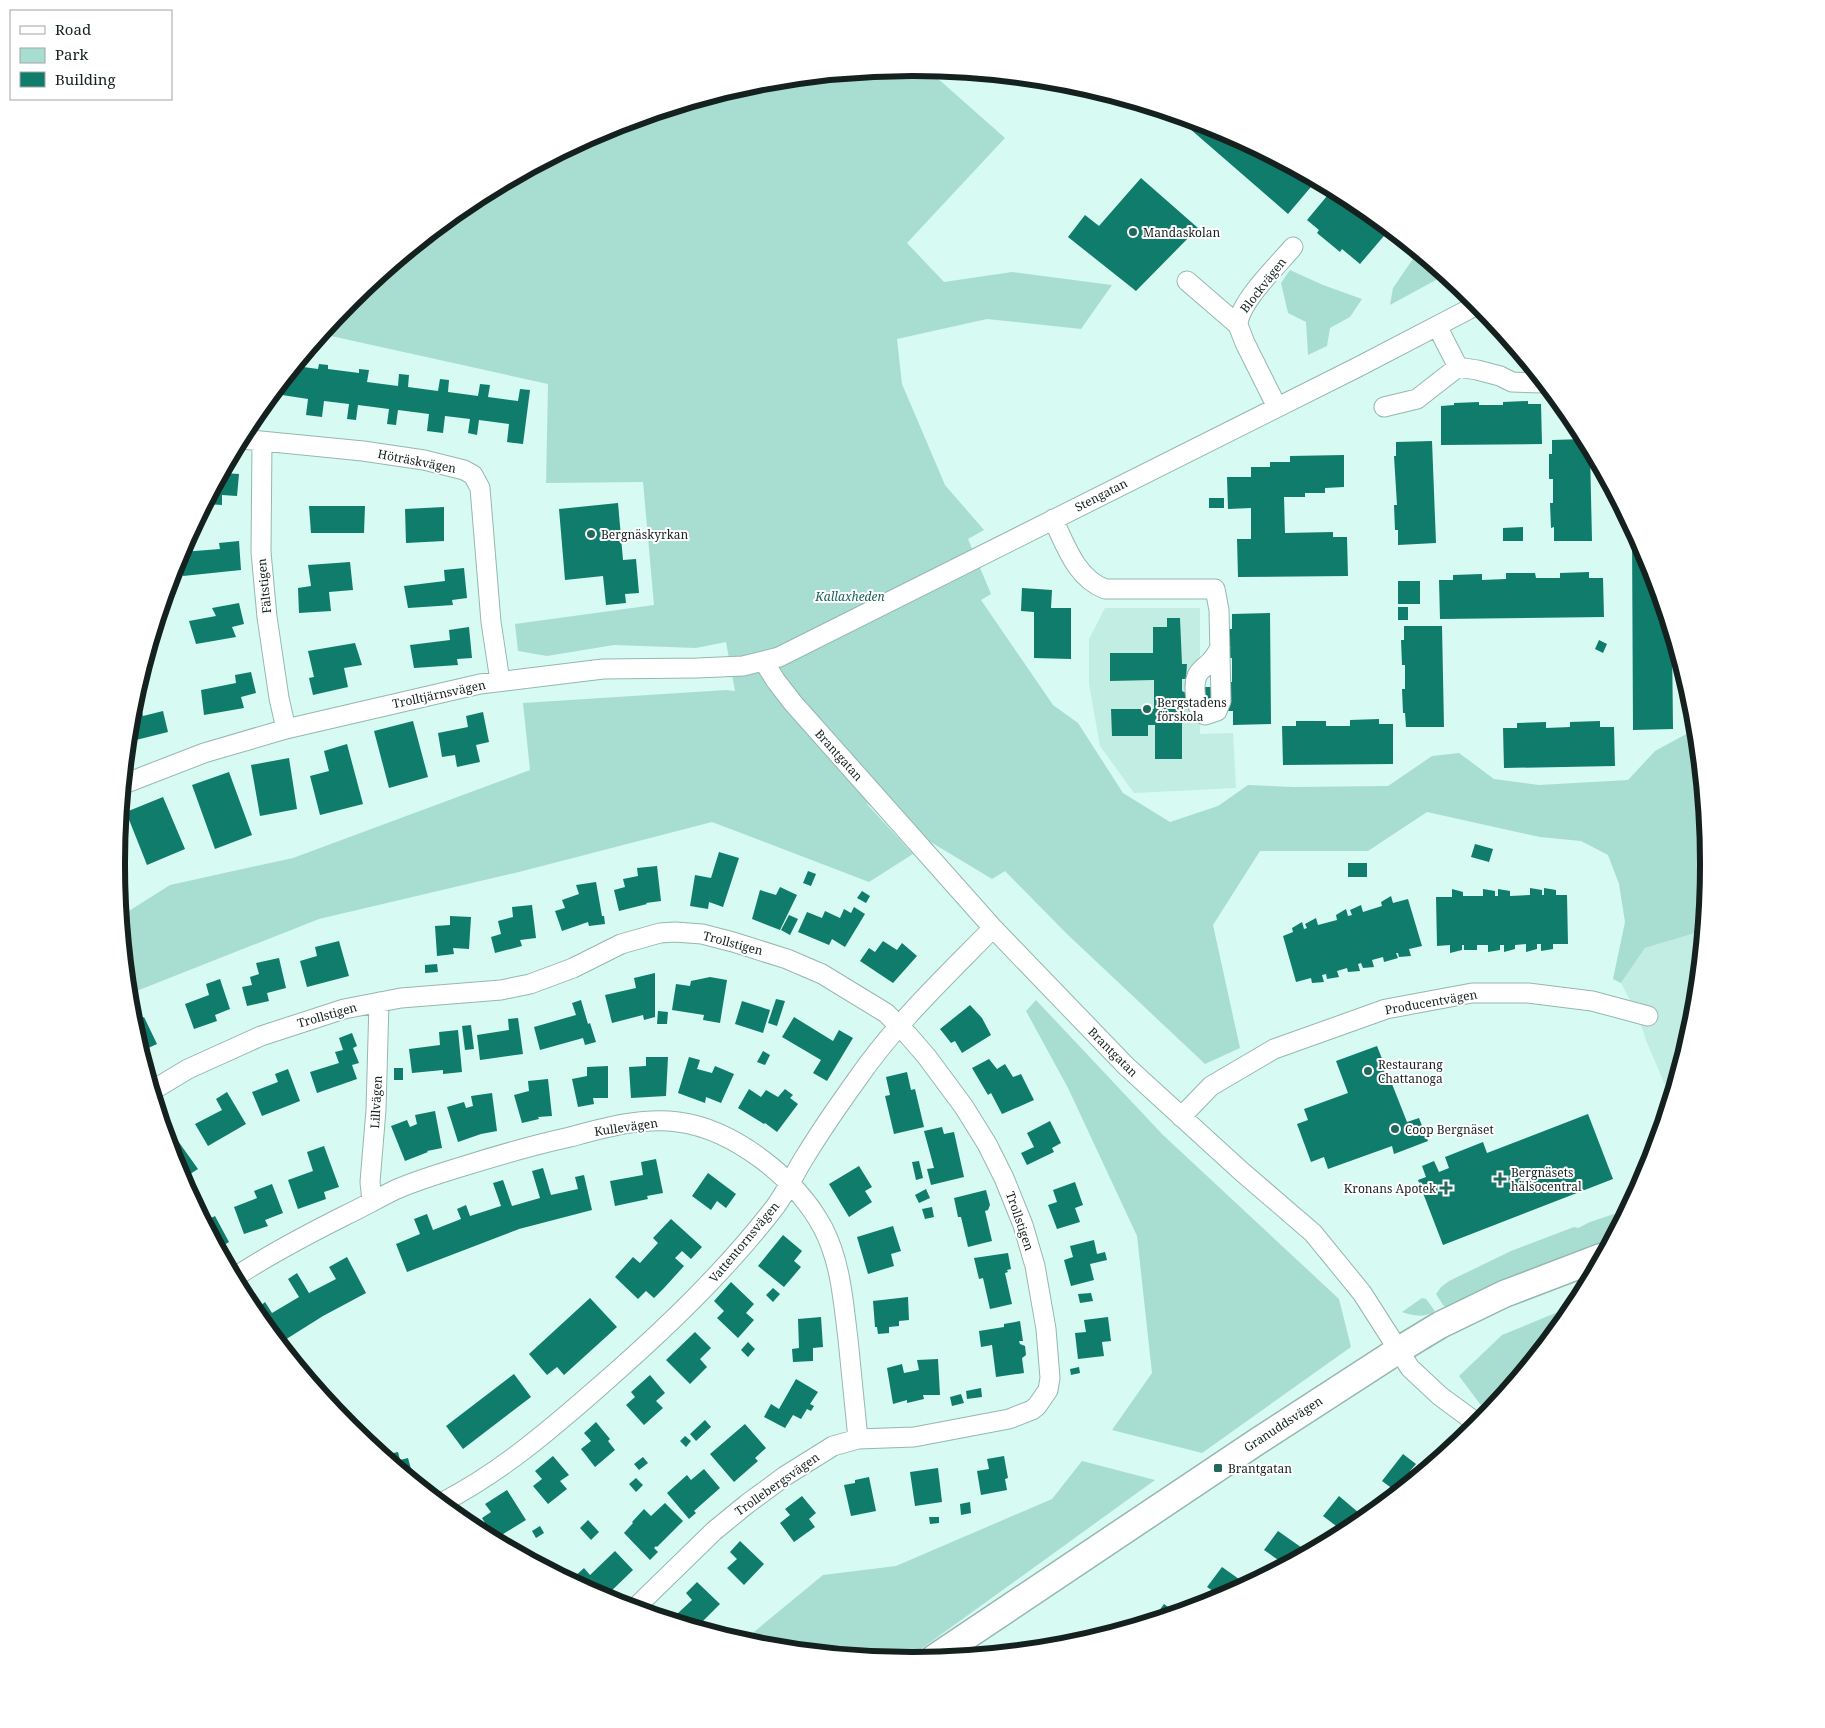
<svg xmlns="http://www.w3.org/2000/svg" width="1825" height="1728" viewBox="0 0 1825 1728" font-family="'Noto Serif',serif">
	<style>
		.built { fill: #c1ede3 }
		.green { fill: #a8ded2 }
		.building { fill: #107c6c }
		.lines { fill: none; stroke-linecap: round; stroke-linejoin: round }
		.street-casing { stroke: #95b7af; stroke-width: 21 }
		.secondary-casing { stroke: #95b7af; stroke-width: 29 }
		.street { stroke: #fff; stroke-width: 19 }
		.secondary { stroke: #fff; stroke-width: 26 }
		.poi-dot { fill: #22685c; stroke: #fff; stroke-width: 2 }
		.labels { text-anchor: middle; dominant-baseline: central; stroke-width: 4; stroke-linejoin: round; paint-order: stroke }
		.poi-label { font-size: 12px; fill: #14211e; stroke: #fff; text-anchor: start }
		.street-label { font-size: 12px; fill: #14211e; stroke: #fff }
		.park-label { font-size: 12px; font-style: italic; fill: #176256; stroke: #fff }
		.rim { fill: none; stroke: #14211e; stroke-width: 6 }
	</style>
	<rect width="100%" height="100%" fill="#d7faf2"/>
	<path class="built" d="M1105,608H1200V734L1233,733L1236,788L1134,793L1100,746L1089,684V639Z
		M1702,931L1694,1020L1670,1097L1646,1040L1637,1013L1621,983L1645,948Z"/>
	<path class="green" d="M913,68L927,69L1005,138L907,243L944,282L1012,272L1112,285L1081,329L987,319L897,339L902,384L945,485L984,530L968,539L991,594L981,600L1053,705L1078,723L1123,793L1170,822L1218,806L1248,785L1293,787L1388,786L1432,756L1459,753L1494,779L1539,785L1628,780L1655,751L1690,732V696L1694,709L1709,864L1702,931L1645,948L1621,983L1613,979L1625,922L1619,884L1608,855L1581,841L1540,837L1427,812L1368,851H1260L1213,925L1240,1048L1205,1064L1067,934L1005,871L992,879L866,803L913,854L869,882L712,822L519,872L319,919L129,994L121,916L170,885L293,858L530,770L523,703L726,690L735,691L726,642L696,648L614,645L547,656L518,651L515,624L654,605L643,482L546,483L548,384L322,334L350,301L470,202L608,128L757,83Z
		M1417,253L1445,275L1390,305L1393,288Z
		M1290,270L1323,285L1362,299L1350,317L1330,328L1327,346L1308,355L1306,322L1288,313L1281,283Z
		M1036,1000L1163,1135L1339,1299L1351,1347L1202,1453L1112,1430L1152,1373L1137,1236L1068,1088L1026,1011Z
		M1626,1210L1608,1244L1539,1268L1446,1307L1443,1305L1436,1294L1441,1287L1449,1281L1511,1251L1574,1227L1578,1228L1590,1222Z
		M1422,1298L1426,1299L1435,1311C1426,1318 1412,1316 1402,1312Z
		M1575,1305L1487,1413L1486,1412L1459,1376L1502,1335Z
		M1082,1461L1155,1480L921,1649L902,1659L757,1645L743,1641L823,1575L896,1566L1052,1499Z"/>
	<path class="building" d="M1174,115L1218,128L1316,181L1288,214Z
		M1141,178L1198,228L1136,291L1068,237L1085,215L1099,226Z
		M1332,190L1355,202L1389,230L1360,264L1342,249L1340,252L1317,233L1319,230L1307,220Z
		M319,364L328,365V369L359,373V369L369,370L367,382L398,386L399,374L409,375L408,387L438,391L440,379L449,380L448,392L478,396L480,384L490,385L488,397L518,401L520,389L530,390L523,444L507,442L509,424L479,420L477,435L468,433L470,419L445,416L443,433L427,431L429,414L398,410L396,425L387,424L389,409L358,405L356,420L347,419L349,404L324,401L322,417L306,415L308,399L282,395L284,380L296,366L318,369Z
		M1528,401V404H1541L1542,444L1441,445V406L1454,405V403L1479,402V405H1503V402Z
		M1584,439L1590,451L1592,541H1554V527L1551,528L1550,503H1553V479H1549V454H1552V440Z
		M1432,441L1436,543L1398,545V530H1395L1394,505H1397L1394,456H1396V442Z
		M1344,455V487L1325,488V493H1305V497H1284L1285,533L1333,532V537H1347L1348,576L1238,577L1237,539H1251V508L1228,509L1227,477H1251V467H1270V462H1290V456Z
		M223,473L239,474L237,496L222,495V505L206,504Z
		M1209,498H1224V508H1209Z
		M618,503L623,560L636,559L639,593L625,594L626,603L606,605L603,576L565,580L559,509Z
		M309,506H365L364,533H311Z
		M444,507V541L406,543L405,509Z
		M1523,527V541H1503V528Z
		M1632,531H1634L1648,559L1672,639L1673,729L1633,730Z
		M239,541L241,570L183,576L182,552L220,549L219,543Z
		M350,562L353,590L329,592L331,611L299,613L298,588L311,586L308,565Z
		M464,568L467,598L452,600L453,605L408,608L404,586L445,581L444,570Z
		M1589,572V578H1603L1604,617L1440,619L1439,580H1453V575L1482,574V580L1506,579V573H1535L1536,578H1560V573Z
		M1398,581H1420V604H1398Z
		M1022,588L1052,590L1051,608H1071V659L1034,658V612L1021,611Z
		M239,603L244,624L232,627L236,637L196,644L189,621L216,616L212,608Z
		M1398,607H1408V620H1398Z
		M1270,613L1271,724L1233,725V711H1228L1227,682H1232V658H1226V629H1232V614Z
		M1167,618H1180L1182,664H1187L1186,679H1182V691L1194,697V704H1182V759H1155V725H1148V736H1112L1111,709H1154V680L1110,681V653H1153V627H1167Z
		M1404,626H1442L1444,727H1406L1405,713H1403L1402,689H1405V665H1402L1401,640H1404Z
		M469,627L472,658L457,659L458,665L414,668L410,645L450,640L449,630Z
		M1599,640L1607,644L1603,653L1595,649Z
		M355,643L362,665L344,668L348,687L313,695L309,678L314,677L308,651Z
		M251,672L256,693L241,697L244,708L204,715L201,690L236,683L235,675Z
		M1202,687H1213V702H1202Z
		M139,695L143,716L163,711L168,732L128,742L131,708L135,696Z
		M483,712L489,742L476,745L480,762L457,767L455,755L442,757L438,733L468,727L466,716Z
		M1379,719V724H1393V764L1283,765L1282,726H1296V721H1326V726H1350V720Z
		M413,721L428,777L389,788L374,731Z
		M1600,721V727H1614L1615,766L1504,768L1503,728H1517V723L1546,722V728L1570,727V722Z
		M347,744L363,804L320,815L310,776L329,771L324,751Z
		M289,758L297,809L260,816L251,765Z
		M229,772L252,835L215,849L192,785Z
		M163,797L185,849L147,865L126,812Z
		M1475,844L1493,849L1489,862L1471,857Z
		M719,852L739,858L723,907L709,902L708,909L690,906L695,875L711,878Z
		M1348,863H1367V877H1348Z
		M657,866L661,901L646,903L647,904L619,911L614,890L625,887L623,879L638,876L637,868Z
		M808,871L816,874L811,886L803,883Z
		M596,882L602,916H604L605,924L589,926L588,922L562,931L555,911L565,908L562,900L579,894L576,885Z
		M780,887L797,895L780,930L752,919L760,890L776,895Z
		M1530,888L1542,890V895H1544V888L1556,890V895H1567L1568,944H1553V949L1541,951V944H1537V949L1526,952V944L1515,945V949L1504,952V945H1500V950L1488,952V945H1477V950H1464V945H1462V950L1450,953V945L1437,946L1436,897H1452V889L1463,892V896H1483V889L1495,891V896H1498V889L1510,891V896L1530,895Z
		M862,891L870,896L866,903L857,898Z
		M1391,896L1393,903L1408,899L1422,946L1409,949L1411,956L1399,957L1398,953H1396L1398,958L1384,962L1383,957L1372,960L1374,967L1363,968L1361,963L1358,964L1360,971L1348,972L1347,968L1337,971L1339,977L1327,979L1326,974L1322,975L1324,982L1312,983L1311,978L1296,982L1283,936L1293,932L1292,928L1302,922L1304,929L1307,928L1305,924L1316,918L1318,925L1337,920L1336,915L1346,909L1348,916L1352,915L1350,910L1361,905L1363,912L1382,906L1381,902Z
		M532,905L536,938L520,940L522,946L495,953L491,937L501,934L498,921L513,917L512,907Z
		M854,907L865,914L845,947L832,939L829,945L798,932L807,912L822,918L825,911L840,918L844,909L851,913Z
		M789,915L798,919L790,935L781,930Z
		M450,916L471,917L469,949L453,948L454,954L437,956L435,926L450,925Z
		M339,941L349,976L307,987L300,961L317,956L315,947Z
		M883,941L897,950L902,943L917,956L893,983L860,961L869,948L875,952Z
		M279,958L286,988L267,993L269,1001L247,1006L242,987L252,985L250,977L259,974L256,963Z
		M437,964L438,972L425,973V965Z
		M655,973V1017L644,1020L643,1015L612,1023L605,995L636,988L634,978Z
		M710,977L727,980L720,1023L703,1020L704,1015L672,1010L676,984L690,986L691,981Z
		M220,979L230,1009L215,1015L217,1021L194,1029L185,1004L209,995L206,984Z
		M776,999L785,1001L777,1026L768,1023Z
		M581,1000L588,1024L590,1023L596,1042L585,1045L583,1038L540,1050L534,1027L576,1015L572,1003Z
		M742,1001L770,1010L763,1033L735,1024Z
		M970,1005L982,1018L991,1035L962,1053L955,1041L951,1043L940,1029Z
		M658,1011L668,1012L667,1024H657Z
		M144,1017L157,1044L144,1050L148,1057L143,1059L132,1022Z
		M794,1017L833,1041L839,1030L853,1038L827,1081L813,1073L821,1060L782,1037Z
		M518,1018L523,1054L480,1060L477,1035L509,1030L508,1019Z
		M471,1025L474,1049L465,1050L462,1026Z
		M458,1030L462,1072L443,1074V1070L412,1073L409,1049L440,1045L439,1032Z
		M352,1033L357,1046L353,1048L359,1063L352,1065L357,1079L317,1093L310,1072L339,1063L335,1052L343,1050L339,1038Z
		M1377,1046L1407,1122L1419,1118L1428,1141L1394,1154L1392,1146L1328,1169L1324,1157L1311,1162L1297,1124L1308,1120L1304,1109L1348,1093L1336,1061Z
		M763,1051L770,1055L765,1065L757,1062Z
		M646,1057H668L666,1096L631,1098L629,1067L646,1066Z
		M689,1057L700,1060L697,1069L712,1073L715,1066L734,1074L721,1103L706,1097L705,1103L678,1093Z
		M989,1059L997,1069L1005,1064L1013,1077L1021,1074L1034,1100L1002,1114L991,1093L988,1095L972,1068Z
		M608,1066V1098H593L594,1104L578,1107L572,1079L587,1076V1067Z
		M394,1068H403V1080H394Z
		M288,1069L300,1101L262,1116L252,1092L278,1082L275,1074Z
		M907,1072L911,1090L915,1089L924,1127L894,1134L885,1096L890,1095L886,1077Z
		M548,1079L552,1116L538,1117L539,1119L522,1123L514,1095L529,1091L528,1081Z
		M749,1089L761,1097L766,1090L778,1097L785,1089L793,1095L790,1098L798,1104L777,1132L765,1123L764,1124L738,1108Z
		M227,1092L246,1124L208,1146L195,1124L222,1110L216,1099Z
		M492,1093L497,1131L481,1134L458,1142L447,1107L464,1102L466,1108L473,1106L471,1096Z
		M435,1111L442,1148L427,1151L428,1152L405,1161L391,1126L407,1120L410,1127L417,1124L415,1115Z
		M1588,1114L1613,1179L1443,1245L1418,1180L1426,1177L1422,1166L1434,1161L1439,1172L1449,1168L1445,1157L1483,1142L1487,1153Z
		M1050,1121L1061,1143L1052,1148L1054,1152L1027,1165L1021,1153L1034,1147L1027,1133Z
		M168,1127L198,1169L187,1176L180,1166L176,1168L165,1130Z
		M942,1127L944,1134L954,1132L964,1177L931,1185L927,1169L934,1168L924,1131Z
		M324,1146L339,1187L324,1192L326,1199L298,1209L288,1180L313,1171L307,1152Z
		M656,1159L663,1193L647,1196L648,1199L615,1206L610,1181L643,1175L641,1162Z
		M919,1161L923,1178L916,1180L912,1162Z
		M859,1166L872,1187L865,1191L872,1202L849,1217L829,1184Z
		M543,1168L551,1195L578,1189L575,1177L584,1175L592,1210L519,1229L407,1272L396,1244L420,1234L414,1219L427,1214L433,1230L461,1219L457,1209L466,1205L470,1216L501,1206L493,1183L503,1180L512,1206L540,1198L532,1171Z
		M708,1173L736,1194L726,1208L717,1201L711,1210L692,1196Z
		M1075,1182L1083,1205L1075,1208L1080,1222L1057,1229L1048,1205L1057,1202L1053,1190Z
		M272,1184L283,1213L265,1220L268,1226L244,1234L234,1207L257,1198L254,1191Z
		M926,1189L930,1198L919,1203L915,1195Z
		M986,1190L990,1205L988,1210L985,1211L992,1241L968,1247L961,1217H958L954,1198Z
		M932,1207L934,1217L925,1219L922,1209Z
		M215,1216L229,1242L219,1248L205,1221Z
		M671,1219L702,1247L691,1259L682,1251L675,1258L684,1266L665,1287L654,1298L646,1291L638,1299L615,1277L633,1257L640,1263L658,1243L653,1238Z
		M893,1226L901,1251L891,1254L894,1266L868,1274L857,1237Z
		M783,1235L802,1251L794,1261L801,1267L784,1287L758,1266Z
		M1094,1240L1097,1254L1105,1252L1107,1260L1090,1264L1094,1280L1071,1286L1064,1260L1073,1257L1070,1246Z
		M1008,1253L1011,1269L1007,1270L1008,1272L1005,1273L1012,1304L990,1309L983,1278L979,1279L974,1258Z
		M347,1257L366,1293L323,1316L280,1343L262,1321L265,1319L258,1308L265,1302L272,1313L299,1297L288,1279L297,1273L309,1293L336,1279L329,1267Z
		M731,1282L754,1304L746,1313L754,1320L738,1338L717,1318L724,1311L714,1301Z
		M773,1288L780,1294L773,1302L766,1295Z
		M1091,1293L1093,1301L1080,1303L1078,1294Z
		M908,1297L909,1320L899,1321V1326L889,1327V1333L878,1334L877,1327H875L873,1301Z
		M590,1298L617,1327L564,1375L557,1367L547,1375L529,1354Z
		M821,1317L823,1347L813,1348V1361L793,1362L792,1349L799,1348L798,1319Z
		M1108,1317L1111,1341L1102,1342L1104,1356L1078,1359L1075,1333L1086,1332L1084,1320Z
		M1020,1321L1023,1341H1019L1020,1344L1025,1346L1026,1355L1022,1358L1024,1373L996,1377L992,1345L981,1347L979,1331L1004,1327V1324Z
		M695,1332L711,1348L700,1359L707,1367L690,1384L666,1360Z
		M748,1342L755,1349L748,1357L741,1350Z
		M938,1359L940,1395H923L924,1399L907,1403V1400L893,1404L887,1368L902,1364L904,1373L919,1370L917,1360Z
		M1079,1367L1080,1373L1071,1375L1070,1369Z
		M514,1374L531,1397L463,1449L446,1426Z
		M650,1375L665,1393L656,1401L663,1408L644,1425L626,1405L635,1397L631,1392Z
		M796,1379L818,1392L810,1404L814,1406L811,1411L807,1409L801,1419L793,1415L785,1428L764,1417L771,1404L779,1409Z
		M981,1388L982,1397L967,1399L966,1391Z
		M961,1394L964,1403L952,1406L950,1397Z
		M705,1420L711,1427L696,1441L690,1434Z
		M596,1422L610,1439L608,1441L615,1450L595,1467L581,1449L591,1441L584,1433Z
		M745,1424L766,1448L755,1458L758,1461L734,1482L710,1454Z
		M685,1436L691,1441L686,1447L680,1441Z
		M398,1452L400,1460L408,1458L414,1480L384,1455Z
		M1403,1454L1416,1464L1410,1471L1416,1476L1397,1492L1382,1481Z
		M553,1456L569,1475L560,1481L567,1489L548,1504L533,1486L542,1479L535,1471Z
		M1004,1456L1008,1478L1005,1479L1007,1490L981,1495L977,1471L989,1469L987,1459Z
		M643,1457L648,1463L639,1470L634,1464Z
		M938,1468L942,1502L915,1506L910,1472Z
		M704,1469L720,1488L694,1511L696,1513L689,1519L667,1493L687,1475L691,1480Z
		M869,1477L876,1511L851,1516L844,1485L855,1483V1480Z
		M636,1478L643,1485L636,1492L629,1484Z
		M507,1490L526,1520L495,1539L482,1518L491,1512L485,1504Z
		M802,1496L816,1513L809,1519L815,1527L794,1542L780,1523L790,1515L785,1509Z
		M1339,1496L1365,1518L1355,1526L1344,1532L1323,1516Z
		M970,1502L971,1513L961,1515L960,1504Z
		M665,1503L683,1521L657,1547L656,1546L654,1548L658,1552L650,1560L624,1533L633,1523L632,1522L644,1509L651,1516Z
		M929,1517H939V1523L930,1524Z
		M588,1520L599,1532L591,1540L580,1528Z
		M540,1526L544,1533L536,1538L532,1531Z
		M1278,1531L1305,1550L1302,1555L1284,1564L1264,1550Z
		M740,1541L764,1564L744,1585L727,1568L737,1559L730,1552Z
		M615,1551L633,1570L604,1598L580,1585L573,1578L584,1568L590,1575Z
		M1222,1567L1246,1584L1222,1597L1207,1587Z
		M697,1582L720,1604L697,1627L683,1623L676,1615L692,1600L686,1593Z
		M1164,1604L1176,1613L1153,1619Z"/>
	<g class="lines">
		<defs>
			<path id="street" d="M1187,281L1238,325L1245,343L1277,407
				M1238,325C1239,302 1278,265 1293,247
				M1437,326L1458,367L1477,370L1500,376L1512,382L1543,383
				M1384,407L1417,399L1458,367
				M241,439L363,451L424,460L464,470L473,475L480,488L491,622L500,681
				M262,442L261,552L267,617L279,698L286,729
				M1053,519C1066,546 1076,578 1105,589H1215L1219,610L1221,701L1217,711L1205,715C1195,710 1193,686 1197,676C1200,669 1207,666 1211,661C1214,658 1217,653 1220,648
				M764,662L776,681L793,703L993,928L1126,1066L1241,1171L1313,1233L1362,1293L1410,1368L1440,1396L1478,1424
				M124,784L204,753L286,729L480,684L603,669L697,668L743,666L779,657L1358,367L1479,304
				M153,1090L188,1069L261,1036L344,1009L401,998L501,990L530,984L573,968L621,944L660,933L675,932L702,934L733,942L787,959L822,974L886,1013L908,1035L927,1057L964,1107L987,1144L1004,1178L1023,1225L1035,1266L1046,1329L1050,1378L1048,1390L1037,1406L1032,1410L1009,1419L914,1437L858,1439L833,1446L785,1476L747,1504L714,1531L635,1608
				M1181,1117L1211,1086L1274,1049L1386,1009L1472,993H1528L1592,1001L1648,1016
				M372,1202L370,1182L376,1110L379,1002
				M235,1277C270,1254 308,1234 346,1215C363,1207 380,1197 397,1189C418,1180 441,1173 464,1166C499,1155 534,1145 570,1137C604,1128 642,1117 678,1122C734,1129 797,1179 823,1228C841,1263 843,1300 848,1339C851,1372 855,1406 858,1439
				M441,1503C500,1473 551,1429 600,1386C663,1331 724,1273 775,1207C787,1191 795,1172 806,1155C822,1129 840,1103 858,1078C896,1023 946,976 993,928"/>
			<path id="secondary" d="M934,1658L1258,1441L1397,1351L1440,1325L1504,1294L1601,1257"/>
		</defs>
		<use href="#street" class="street-casing"/>
		<use href="#secondary" class="secondary-casing"/>
		<use href="#street" class="street"/>
		<use href="#secondary" class="secondary"/>
	</g>
	<g class="poi-dot">
		<circle cx="1133" cy="232" r="5"/>
		<circle cx="591" cy="534" r="5"/>
		<circle cx="1147" cy="709" r="5"/>
		<circle cx="1368" cy="1071" r="5"/>
		<circle cx="1395" cy="1129" r="5"/>
		<path d="M1497.5 1171.5h5v5h5v5h-5v5h-5v-5h-5v-5h5z"/>
		<path d="M1443.5 1180.5h5v5h5v5h-5v5h-5v-5h-5v-5h5z"/>
		<rect x="1213" y="1463" width="10" height="10" rx="2.5"/>
	</g>
	<g class="labels">
		<g class="poi-label">
			<text x="1143" y="232">Mandaskolan</text>
			<text x="601" y="534">Bergnäskyrkan</text>
			<text x="1157" y="702">Bergstadens<tspan x="1157" dy="14">förskola</tspan></text>
			<text x="1378" y="1064">Restaurang<tspan x="1378" dy="14">Chattanoga</tspan></text>
			<text x="1405" y="1129">Coop Bergnäset</text>
			<text x="1511" y="1172">Bergnäsets<tspan x="1511" dy="14">hälsocentral</tspan></text>
			<text x="1436" y="1188" text-anchor="end">Kronans Apotek</text>
			<text x="1228" y="1468">Brantgatan</text>
		</g>
		<g class="street-label">
			<text transform="translate(1263 285) rotate(-52)">Blockvägen</text>
			<text transform="translate(417 461) rotate(11)">Höträskvägen</text>
			<text transform="translate(1101 495) rotate(-27)">Stengatan</text>
			<text transform="translate(264 586) rotate(-96)">Fältstigen</text>
			<text transform="translate(439 694) rotate(-12)">Trolltjärnsvägen</text>
			<text transform="translate(839 755) rotate(48)">Brantgatan</text>
			<text transform="translate(733 943) rotate(15)">Trollstigen</text>
			<text transform="translate(1431 1002) rotate(-10)">Producentvägen</text>
			<text transform="translate(327 1015) rotate(-16)">Trollstigen</text>
			<text transform="translate(1113 1052) rotate(45)">Brantgatan</text>
			<text transform="translate(376 1102) rotate(-87)">Lillvägen</text>
			<text transform="translate(626 1127) rotate(-8)">Kullevägen</text>
			<text transform="translate(1020 1221) rotate(71)">Trollstigen</text>
			<text transform="translate(744 1242) rotate(-50)">Vattentornsvägen</text>
			<text transform="translate(1283 1424) rotate(-33)">Granuddsvägen</text>
			<text transform="translate(777 1484) rotate(-35)">Trollebergsvägen</text>
		</g>
		<g class="park-label">
			<text x="850" y="596">Kallaxheden</text>
		</g>
	</g>
	<path d="M0 0H1825V1728H0ZM912 76H913A787 787 0 0 1 1700 863V865A787 787 0 0 1 913 1652H912A787 787 0 0 1 125 865V863A787 787 0 0 1 912 76Z" fill="#fff" fill-rule="evenodd"/>
	<path class="rim" d="M912 76H913A787 787 0 0 1 1700 863V865A787 787 0 0 1 913 1652H912A787 787 0 0 1 125 865V863A787 787 0 0 1 912 76Z"/>
	<rect x="10" y="10" width="162" height="90" fill="#ffffff" stroke="#a1a6a5"/>
	<rect x="20" y="26" width="25" height="8" fill="#ffffff" stroke="#a1a6a5"/>
	<text x="55" y="35" font-size="15" fill="#14211e">Road</text>
	<rect x="20" y="48" width="25" height="15" fill="#a8ded2" stroke="#a1a6a5"/>
	<text x="55" y="60" font-size="15" fill="#14211e">Park</text>
	<rect x="20" y="72" width="25" height="15" fill="#107c6c" stroke="#a1a6a5"/>
	<text x="55" y="85" font-size="15" fill="#14211e">Building</text>
</svg>
